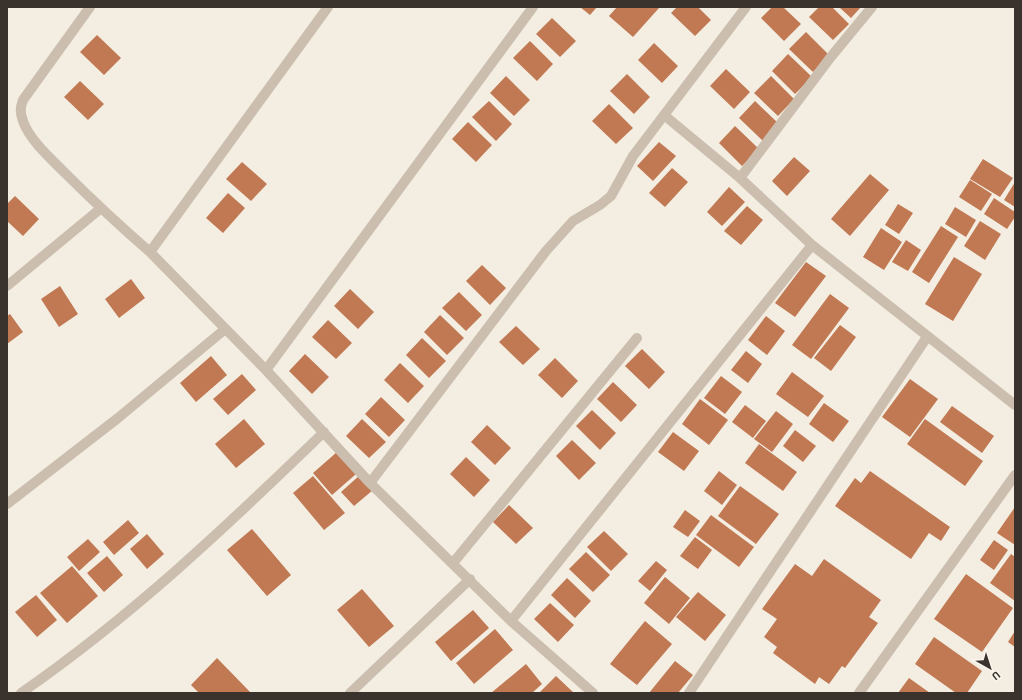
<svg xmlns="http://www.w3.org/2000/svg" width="1022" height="700" viewBox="0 0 1022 700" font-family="'Titillium Web',sans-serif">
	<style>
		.building { fill: #c07952 }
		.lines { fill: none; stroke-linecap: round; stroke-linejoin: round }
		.minor { stroke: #cbbeae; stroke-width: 10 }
	</style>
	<rect width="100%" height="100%" fill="#f3ede2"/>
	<path class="building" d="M580,7H597L590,15Z
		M617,7H657L659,8L633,37L609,16Z
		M677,7H698L711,20L695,36L671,13Z
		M772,7H783L801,24L784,41L761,18Z
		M819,7H832L849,24L833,40L809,17Z
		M839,7H861L851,18Z
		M552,18L576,41L560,57L536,34Z
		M806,32L829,55L813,72L789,49Z
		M97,35L121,58L104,75L80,52Z
		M530,41L553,64L537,81L513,58Z
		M654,43L678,66L662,83L638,60Z
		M788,54L812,77L795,94L772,71Z
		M726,69L750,92L734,109L710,86Z
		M627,74L650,97L634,114L610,91Z
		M506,76L530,100L514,116L490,93Z
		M771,76L794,99L778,116L754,93Z
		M80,81L104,104L88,120L64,97Z
		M489,101L512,124L496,141L472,117Z
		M755,101L779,124L763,141L739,118Z
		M609,104L633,128L616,144L592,121Z
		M468,122L492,145L476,162L452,139Z
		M735,126L759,149L742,166L719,143Z
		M659,142L676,156L653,181L637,166Z
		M794,157L810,171L787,196L772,181Z
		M983,159L1013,178L1000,197L970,179Z
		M242,162L267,184L251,201L226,179Z
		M672,168L688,182L665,207L649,193Z
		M870,174L889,190L850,236L831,219Z
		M970,180L992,194L981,211L959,197Z
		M1015,182V207L1004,200Z
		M729,187L745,202L722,226L707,212Z
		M228,193L245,208L223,233L206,218Z
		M15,196L39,219L23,236L7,221V204Z
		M994,198L1015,212V217L1007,229L984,214Z
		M898,204L913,213L899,234L885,225Z
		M747,206L763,220L741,245L724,231Z
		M955,207L976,220L966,237L945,224Z
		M980,221L1001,234L985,260L964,246Z
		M941,226L958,237L929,283L912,272Z
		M881,228L902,242L884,270L863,257Z
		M906,240L921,250L908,271L892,262Z
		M954,257L982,274L953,321L925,304Z
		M806,262L826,276L795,317L775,303Z
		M482,265L506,288L490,305L466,281Z
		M131,279L145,298L119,318L105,299Z
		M60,286L78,314L59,327L41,299Z
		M350,289L374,312L358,329L334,306Z
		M459,292L482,315L466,331L442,308Z
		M830,294L849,308L811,359L792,345Z
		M10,314L23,332L7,344V316Z
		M440,315L464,338L447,355L424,332Z
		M766,316L785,331L767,355L748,340Z
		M328,320L352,343L336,359L312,337Z
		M840,325L856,337L831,371L814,358Z
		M516,326L540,349L523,365L499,342Z
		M422,338L446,361L429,378L406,355Z
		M642,349L665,372L649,389L625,366Z
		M746,351L762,364L748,383L731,370Z
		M305,354L329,377L312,394L289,371Z
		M211,356L227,375L196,402L180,383Z
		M555,358L578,381L562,398L538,375Z
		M400,363L424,386L408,403L384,380Z
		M792,372L824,396L808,417L776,394Z
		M242,374L256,390L228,415L213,399Z
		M721,376L742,392L725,414L704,398Z
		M910,379L938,399L910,437L882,417Z
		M613,382L637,405L621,422L597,399Z
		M381,397L405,420L389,437L365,414Z
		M700,399L728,420L709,445L682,424Z
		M824,403L849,421L833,442L809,424Z
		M745,405L766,421L753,438L732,422Z
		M952,406L994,436L982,453L940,422Z
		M592,410L616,433L600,450L576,426Z
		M776,411L793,424L772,452L754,439Z
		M244,419L265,444L236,468L215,444Z
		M362,419L386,442L369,458L346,436Z
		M925,419L983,461L965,486L907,444Z
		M487,425L511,448L495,465L471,442Z
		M795,430L816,446L803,462L783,446Z
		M673,432L699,451L684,471L658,452Z
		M572,440L596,463L579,480L556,456Z
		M759,444L797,472L783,491L745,463Z
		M337,452L356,474L332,495L313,473Z
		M466,457L490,480L474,497L450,474Z
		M719,471L737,485L722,505L704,491Z
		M870,471L950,527L941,541L929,533L911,559L835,506L855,478L861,483Z
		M360,475L373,490L354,506L341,492Z
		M313,476L345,513L324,530L293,493Z
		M740,486L779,514L756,544L718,516Z
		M509,505L533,528L516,544L493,522Z
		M1015,507V545L997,533Z
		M685,510L700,521L688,537L673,527Z
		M711,515L754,547L739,567L696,535Z
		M128,520L139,533L114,555L103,542Z
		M252,529L291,575L267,596L227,550Z
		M604,531L628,554L611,571L587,547Z
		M147,534L164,554L147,569L130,549Z
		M695,537L712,550L698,569L680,556Z
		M88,539L100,552L79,571L67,557Z
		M994,540L1008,550L994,570L980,560Z
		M586,552L610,575L593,592L569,569Z
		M1011,554L1015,557V601L990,583Z
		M107,556L123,575L104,592L87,573Z
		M824,559L881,600L869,617L878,623L845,668L842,666L829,684L819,677L815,684L773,653L777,647L764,637L777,619L762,609L795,564L812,576Z
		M656,561L667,570L650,591L638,581Z
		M72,566L98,596L67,623L40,593Z
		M966,574L1013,608L982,652L934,619Z
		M665,577L690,598L669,624L644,603Z
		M567,578L591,601L575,618L551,595Z
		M362,589L394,626L369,647L337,610Z
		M698,592L726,615L705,641L676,617Z
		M36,595L57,620L37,637L15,612Z
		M550,603L574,625L558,642L534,619Z
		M473,610L489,628L451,661L435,642Z
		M645,621L672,644L637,685L610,664Z
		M495,629L513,650L474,684L456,663Z
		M1015,631V647L1008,642Z
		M934,637L982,671L967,693H956L915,664Z
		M217,658L251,693H199L191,685Z
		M675,661L693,675L678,693H649Z
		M526,664L542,684L532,693H491Z
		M556,676L574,693H539Z
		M909,678L930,693H898Z"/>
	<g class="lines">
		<path class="minor" d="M90,7L23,100C20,108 20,113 23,121C29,139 50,158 63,171C91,199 120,226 150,252L328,7
			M664,115L740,178L812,245L1015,405
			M740,178L830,58L872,7
			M150,252L266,370L370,483L511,621L593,693
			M7,286L100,209
			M266,370L533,7
			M370,483L546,251L573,221L600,205L611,196L633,156L746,7
			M7,504L118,418L224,330
			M453,563L637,338
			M511,621L812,245
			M21,693C132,616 227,526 324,432
			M350,693L470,579
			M689,693L927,337
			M859,693L1015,475"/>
	</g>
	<rect width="1022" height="700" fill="none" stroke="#3a322c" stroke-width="16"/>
	<g transform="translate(990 668) rotate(141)" stroke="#faf6ee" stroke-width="3" paint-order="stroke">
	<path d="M0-3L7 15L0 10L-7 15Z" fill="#3a322c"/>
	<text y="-6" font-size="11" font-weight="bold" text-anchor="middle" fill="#3a322c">U</text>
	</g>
</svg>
